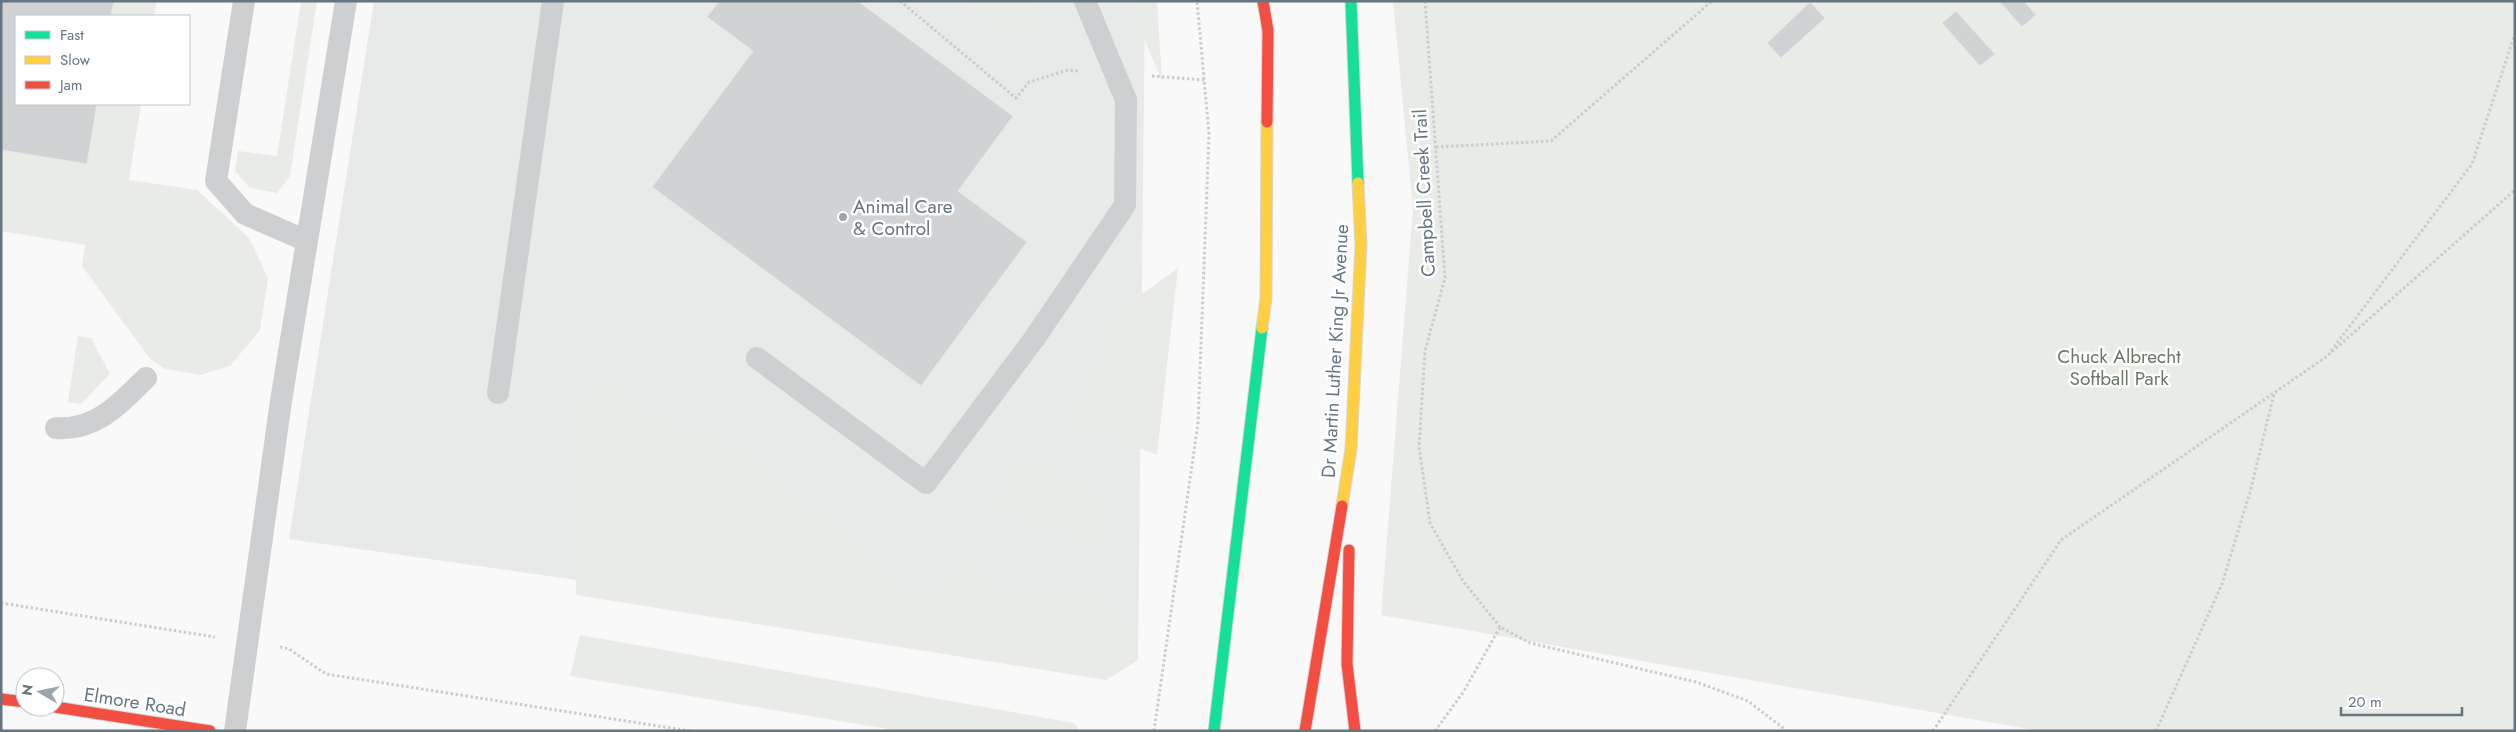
<svg xmlns="http://www.w3.org/2000/svg" width="2516" height="732" viewBox="0 0 2516 732" font-family="Jost,sans-serif">
	<style>
		.built { fill: #e8e9e9 }
		.green { fill: #e8ebe6 }
		.building { fill: #d0d2d3; stroke: #e8e8e8 }
		.lines { fill: none; stroke-linecap: round; stroke-linejoin: round }
		.fast-casing { stroke: #d5d6d7; stroke-width: 13 }
		.slow-casing { stroke: #d5d6d7; stroke-width: 13 }
		.jam-casing { stroke: #d5d6d7; stroke-width: 13 }
		.path { stroke: #cbcccd; stroke-width: 3; stroke-dasharray: 2.5 2.5; stroke-linecap: butt }
		.lane { stroke: #cecfd0; stroke-width: 22 }
		.fast { stroke: #16e098; stroke-width: 11 }
		.slow { stroke: #ffcf43; stroke-width: 11 }
		.jam { stroke: #f24e42; stroke-width: 11 }
		.poi-dot { fill: #99a4ac; stroke: #fff; stroke-width: 2 }
		.labels { text-anchor: middle; dominant-baseline: central; stroke-width: 5; stroke-linejoin: round; paint-order: stroke }
		.street-label { font-size: 19px; fill: #657683; stroke: #fff }
		.poi-label { font-size: 19px; fill: #657683; stroke: #fff; text-anchor: start }
		.park-label { font-size: 19px; fill: #687a64; stroke: #fff }
	</style>
	<rect width="100%" height="100%" fill="#f9f9f9"/>
	<path class="built" d="M374,1H1145L1138,660L289,539Z"/>
	<path class="green" d="M114,1H157L154,16H111Z
		M301,1H317L290,176L277,193L250,188L235,171L238,151L277,156Z
		M953,1H1030L1050,46Z
		M1128,1H1157L1162,81Z
		M1393,1H2515V731H2039L1381,615L1413,209Z
		M97,104H141L129,180L197,190L249,238L268,278L260,330L230,366L200,375L166,369L151,360L82,266L85,245L1,231V150L87,164Z
		M1178,268L1157,455L1058,417L1093,379L1110,317Z
		M78,336L91,338L110,374L81,404L68,402Z
		M598,374L654,415L735,447L923,602L963,562L1004,591L1115,600L1138,660L1106,680L576,595L579,403Z
		M1022,459L1099,491L1097,543L995,506Z
		M580,635L1074,723L1080,731H900L570,676Z"/>
	<path class="building" d="M1,1H114L111,16H16V104H97L87,164L1,150Z
		M719,1H858L1013,116L958,191L1027,242L921,386L652,187L753,51L707,17Z
		M1999,1H2024L2036,15L2022,27Z
		M1810,2L1825,18L1781,58L1767,43Z
		M1956,11L1995,54L1980,66L1942,23Z"/>
	<g class="lines">
		<defs>
			<path id="fast" d="M1351,1L1358,183
				M1214,731L1262,328"/>
			<path id="slow" d="M1262,328L1266,298L1267,122
				M1342,506L1351,449L1361,245L1358,183"/>
			<path id="jam" d="M1263,1L1268,31L1267,122
				M1349,550L1347,664L1355,731
				M1,699L25,702
				M55,707L210,731
				M1305,731L1342,506"/>
		</defs>
		<use href="#fast" class="fast-casing"/>
		<use href="#slow" class="slow-casing"/>
		<use href="#jam" class="jam-casing"/>
		<path class="path" d="M900,1L1016,98L1029,82L1068,70L1079,71
			M1425,1L1445,278L1425,351L1419,447L1430,523L1463,581L1500,627
			M1152,76L1204,80
			M1436,147L1551,141L1712,1
			M2331,351L2472,164L2515,33
			M1,603L215,637
			M280,647L289,649L326,674L690,731
			M1154,731L1198,423L1209,134L1197,1
			M1435,731L1464,691L1500,627L1530,643L1696,682L1748,701L1787,731
			M1933,731L2061,540L2326,357L2515,190
			M2156,731L2222,584L2250,492L2274,394"/>
		<path class="lane" d="M244,1L216,181L245,214L307,241
			M757,358L926,483L1034,339L1125,205L1126,100L1085,1
			M498,393L553,1
			M56,428C96,431 121,403 146,378
			M235,731L281,401L346,1"/>
		<use href="#fast" class="fast"/>
		<use href="#slow" class="slow"/>
		<use href="#jam" class="jam"/>
	</g>
	<circle class="poi-dot" cx="843" cy="217" r="5"/>
	<g class="labels">
		<g class="street-label">
			<text transform="translate(1424 193) rotate(-93)">Campbell Creek Trail</text>
			<text transform="translate(1335 351) rotate(-87)">Dr Martin Luther King Jr Avenue</text>
			<text transform="translate(135 702) rotate(9)">Elmore Road</text>
		</g>
		<g class="poi-label">
			<text x="853" y="206">Animal Care<tspan x="853" dy="22">&amp; Control</tspan></text>
		</g>
		<g class="park-label">
			<text x="2119" y="356">Chuck Albrecht<tspan x="2119" dy="22">Softball Park</tspan></text>
		</g>
	</g>
	<rect width="2516" height="732" fill="none" stroke="#657683" stroke-width="5"/>
	<rect x="15" y="15" width="175" height="90" fill="#ffffff" stroke="#c1c8cd"/>
	<rect x="25" y="31" width="25" height="8" fill="#16e098" stroke="#c1c8cd"/>
	<text x="60" y="40" font-size="15" fill="#657683">Fast</text>
	<rect x="25" y="56" width="25" height="8" fill="#ffcf43" stroke="#c1c8cd"/>
	<text x="60" y="65" font-size="15" fill="#657683">Slow</text>
	<rect x="25" y="81" width="25" height="8" fill="#f24e42" stroke="#c1c8cd"/>
	<text x="60" y="90" font-size="15" fill="#657683">Jam</text>
	<g transform="translate(40 692) rotate(279)"><circle r="24" fill="#ffffff" stroke="#c1c8cd"/>
	<path d="M0-4L9 19L0 12L-9 19Z" fill="#99a4ac"/>
	<text y="-8" font-size="14" font-weight="bold" text-anchor="middle" fill="#657683">N</text>
	</g>
	<path d="M2341 707v8h121v-8" fill="none" stroke="#657683" stroke-width="2.5"/>
	<text x="2348" y="707" font-size="15" fill="#657683" stroke="#ffffff" stroke-width="4" paint-order="stroke">20 m</text>
</svg>
